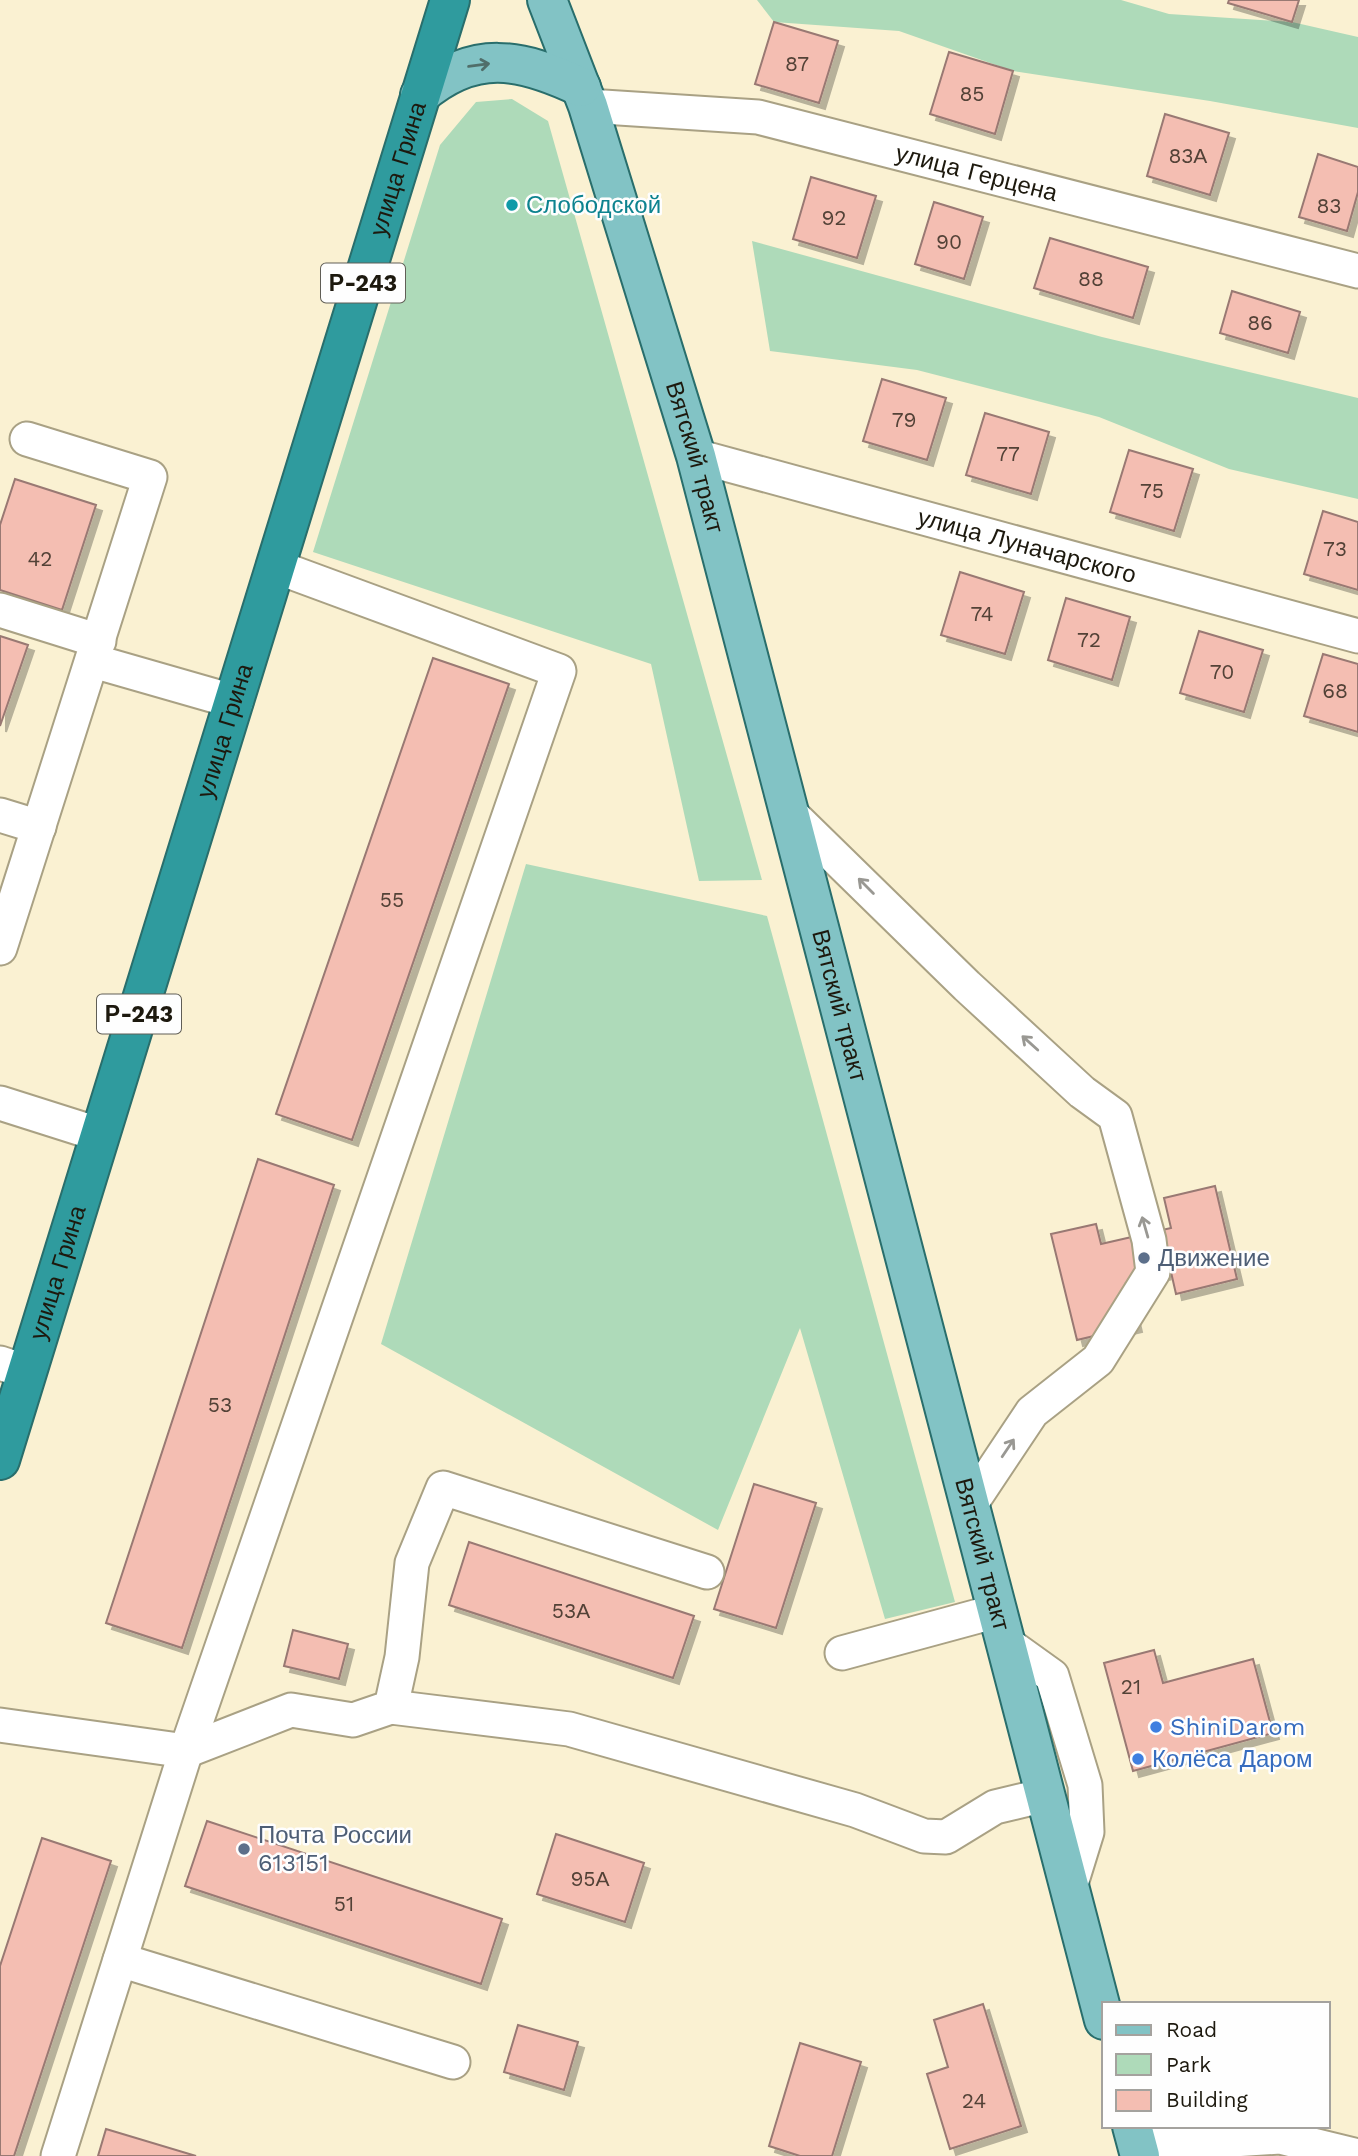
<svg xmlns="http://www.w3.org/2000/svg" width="1358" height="2156" viewBox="0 0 1358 2156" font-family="'Work Sans',sans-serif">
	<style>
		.green { fill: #aedab9 }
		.building { fill: #f4beb2; stroke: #997973; stroke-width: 2; filter: url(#shadow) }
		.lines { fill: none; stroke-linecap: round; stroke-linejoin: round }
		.minor-casing { stroke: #a9a184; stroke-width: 37 }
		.major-casing { stroke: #296e6c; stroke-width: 42 }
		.highway-casing { stroke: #296e6c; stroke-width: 42 }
		.minor { stroke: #fff; stroke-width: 33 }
		.major { stroke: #82c3c5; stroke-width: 38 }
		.highway { stroke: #2f9b9e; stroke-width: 38 }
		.oneway { stroke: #506e6a }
		.oneway2 { stroke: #999893 }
		.culture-dot { fill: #0f9aa8; stroke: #fefefe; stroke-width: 2.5 }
		.service-dot { fill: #5c6f8a; stroke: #fefefe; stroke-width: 2.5 }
		.shop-dot { fill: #3f7fe0; stroke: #fefefe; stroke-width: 2.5 }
		.labels { text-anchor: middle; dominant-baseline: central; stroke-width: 5; stroke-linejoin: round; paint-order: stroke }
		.number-label { font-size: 21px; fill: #534237 }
		.shield { fill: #fefefe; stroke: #605e56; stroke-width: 2 }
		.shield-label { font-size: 23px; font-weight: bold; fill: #1d190e }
		.street-label { font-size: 24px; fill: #1d190e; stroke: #fefefe }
		.culture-label { font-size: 24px; fill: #0d838f; stroke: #fefefe; text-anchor: start }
		.service-label { font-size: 24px; fill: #4e5e75; stroke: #fefefe; text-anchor: start }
		.shop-label { font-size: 24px; fill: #366cbe; stroke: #fefefe; text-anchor: start }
	</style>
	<defs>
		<filter id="shadow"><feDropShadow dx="6" dy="6" stdDeviation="0" flood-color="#0004"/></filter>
	</defs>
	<rect width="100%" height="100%" fill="#faf1d2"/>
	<path class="green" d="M757,0H1121L1169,14L1292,22L1358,37V128L1210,101L1013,71L899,31L774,22Z
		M512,99L548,121L762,880L699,881L651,664L313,552L440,145L476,102Z
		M752,241L1102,337L1358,398V499L1229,469L1099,417L917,370L770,351Z
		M526,864L767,916L955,1602L885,1619L800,1328L718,1530L381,1344Z"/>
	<path class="building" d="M1229,0H1299L1292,22L1228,3Z
		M774,22L838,41L819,103L755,84Z
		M949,52L1013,71L995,134L930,114Z
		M1165,114L1229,133L1210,195L1147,176Z
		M1318,154L1358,167V192L1347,231L1299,217Z
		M811,177L876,196L857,258L793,239Z
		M934,202L983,217L964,279L915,264Z
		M1050,238L1148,267L1133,318L1034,288Z
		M1232,291L1300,312L1288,353L1220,333Z
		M882,379L946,398L927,460L863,441Z
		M985,413L1049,432L1031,494L966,475Z
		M1129,450L1193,469L1174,531L1110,512Z
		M15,479L96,505L62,610L0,590V525Z
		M1323,511L1358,522V590L1304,574Z
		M960,572L1024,592L1005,654L941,635Z
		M1066,598L1130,617L1112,680L1048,660Z
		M1199,631L1263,650L1244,712L1180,693Z
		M0,636L28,645L0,726Z
		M1323,654L1358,664V732L1304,716Z
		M433,658L509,684L352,1140L276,1114Z
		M258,1159L334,1185L182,1648L106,1623Z
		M1215,1186L1237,1279L1176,1294L1171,1272L1126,1283L1136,1326L1077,1340L1051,1234L1096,1224L1101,1244L1171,1228L1164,1198Z
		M754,1484L816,1503L776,1628L714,1609Z
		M469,1542L694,1616L673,1678L449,1605Z
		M293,1630L348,1644L339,1679L284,1666Z
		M1154,1650L1163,1683L1253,1659L1273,1733L1133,1771L1104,1663Z
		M207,1821L502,1919L481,1984L185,1886Z
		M556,1834L644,1863L625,1922L537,1894Z
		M42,1838L111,1861L14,2156H0V1966Z
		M983,2004L1021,2126L950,2149L927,2074L948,2067L934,2020Z
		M518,2025L578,2042L564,2090L504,2072Z
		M800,2043L861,2062L832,2156H800L769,2146Z
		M106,2129L196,2156H98Z"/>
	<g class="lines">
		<defs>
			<g id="minor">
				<path id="s1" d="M588,106L758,117L1358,271"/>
				<path id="s2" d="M696,456L1358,636"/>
				<path d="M0,610L99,641"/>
				<path d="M93,661L236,702"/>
				<path d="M789,812L967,986L1082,1092L1115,1116L1149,1240L1153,1272L1098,1360L1032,1412L970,1505"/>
				<path d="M0,815L39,827"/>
				<path d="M0,948L150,477L27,439"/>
				<path d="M0,1103L101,1135"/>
				<path d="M0,1363L27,1372"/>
				<path d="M1006,1643L1052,1676L1085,1785L1087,1832L1070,1887"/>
				<path d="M842,1653L997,1611"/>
				<path d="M391,1707L569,1729L855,1810L924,1836L946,1837L995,1807L1045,1795"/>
				<path d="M0,1725L186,1751L291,1710L353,1720L391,1707L402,1657L412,1563L443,1488L707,1572"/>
				<path d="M120,1960L453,2062"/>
				<path d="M1137,2146L1280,2137L1358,2156"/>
				<path d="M58,2156L186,1751L559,671L277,567"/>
			</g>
			<g id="major">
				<path id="s3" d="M547,0L588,106L696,456L1104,2020"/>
				<path d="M420,95C474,49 520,58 581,87"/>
				<path d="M1132,2126L1140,2156"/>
			</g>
			<g id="highway">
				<path id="s4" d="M0,1460L450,0"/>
			</g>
		</defs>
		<use href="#minor" class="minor-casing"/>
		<use href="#major" class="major-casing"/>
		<use href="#highway" class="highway-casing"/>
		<use href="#minor" class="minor"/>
		<use href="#major" class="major"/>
		<use href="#highway" class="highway"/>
	</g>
	<defs><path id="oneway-shaft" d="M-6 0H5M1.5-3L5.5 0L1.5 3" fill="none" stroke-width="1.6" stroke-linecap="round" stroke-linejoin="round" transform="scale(1.75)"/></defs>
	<use class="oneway" href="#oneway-shaft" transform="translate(479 65) rotate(-8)"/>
	<g class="oneway2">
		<use href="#oneway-shaft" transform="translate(866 886) rotate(-135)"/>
		<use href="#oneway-shaft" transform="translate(1030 1043) rotate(-138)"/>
		<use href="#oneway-shaft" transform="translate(1145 1227) rotate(-106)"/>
		<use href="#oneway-shaft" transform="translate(1008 1448) rotate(-56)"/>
	</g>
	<circle class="culture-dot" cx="512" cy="205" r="7"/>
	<g class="service-dot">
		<circle cx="1144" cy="1258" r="7"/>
		<circle cx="244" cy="1849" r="7"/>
	</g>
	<g class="shop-dot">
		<circle cx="1156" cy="1727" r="7"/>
		<circle cx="1138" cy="1759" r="7"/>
	</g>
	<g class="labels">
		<g class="number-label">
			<text x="797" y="63">87</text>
			<text x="972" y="93">85</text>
			<text x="1188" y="155">83А</text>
			<text x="1329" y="205">83</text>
			<text x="834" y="217">92</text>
			<text x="949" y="241">90</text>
			<text x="1091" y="278">88</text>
			<text x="1260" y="322">86</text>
			<text x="904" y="419">79</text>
			<text x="1008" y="453">77</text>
			<text x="1152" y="490">75</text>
			<text x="1335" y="548">73</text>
			<text x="40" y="558">42</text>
			<text x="982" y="613">74</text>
			<text x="1089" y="639">72</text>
			<text x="1222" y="671">70</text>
			<text x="1335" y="690">68</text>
			<text x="392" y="899">55</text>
			<text x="220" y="1404">53</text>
			<text x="571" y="1610">53А</text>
			<text x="1131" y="1686">21</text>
			<text x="590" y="1878">95А</text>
			<text x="344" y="1903">51</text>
			<text x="974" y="2100">24</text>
		</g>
		<g class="shield">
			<rect x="321" y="263.5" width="84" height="39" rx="5"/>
			<rect x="97" y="994.5" width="84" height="39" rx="5"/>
		</g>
		<g class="shield-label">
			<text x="363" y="283">Р-243</text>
			<text x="139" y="1014">Р-243</text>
		</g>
		<g class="street-label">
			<text stroke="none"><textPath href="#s4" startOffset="1351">улица Грина</textPath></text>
			<text stroke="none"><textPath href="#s1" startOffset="396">улица Герцена</textPath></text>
			<text stroke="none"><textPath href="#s3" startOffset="481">Вятский тракт</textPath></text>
			<text stroke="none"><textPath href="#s2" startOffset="343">улица Луначарского</textPath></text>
			<text stroke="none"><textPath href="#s4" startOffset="763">улица Грина</textPath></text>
			<text stroke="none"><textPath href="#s3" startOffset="1048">Вятский тракт</textPath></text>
			<text stroke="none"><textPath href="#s4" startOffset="196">улица Грина</textPath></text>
			<text stroke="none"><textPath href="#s3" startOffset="1615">Вятский тракт</textPath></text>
		</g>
		<g class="culture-label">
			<text x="526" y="205">Слободской</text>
		</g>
		<g class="service-label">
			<text x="1158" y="1258">Движение</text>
			<text x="258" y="1835">Почта России<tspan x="258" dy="28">613151</tspan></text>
		</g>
		<g class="shop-label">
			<text x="1170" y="1727">ShiniDarom</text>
			<text x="1152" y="1759">Колёса Даром</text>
		</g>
	</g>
	<rect x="1102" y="2002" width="228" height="126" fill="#fefefe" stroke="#a4a29e" stroke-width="2"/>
	<rect x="1116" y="2025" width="35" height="10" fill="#82c3c5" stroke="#a4a29e" stroke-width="2"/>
	<text x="1166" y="2037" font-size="21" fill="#1d190e">Road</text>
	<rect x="1116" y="2054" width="35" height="21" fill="#aedab9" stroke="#a4a29e" stroke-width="2"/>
	<text x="1166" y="2072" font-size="21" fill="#1d190e">Park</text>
	<rect x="1116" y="2090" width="35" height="21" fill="#f4beb2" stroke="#a4a29e" stroke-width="2"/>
	<text x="1166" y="2107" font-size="21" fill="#1d190e">Building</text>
</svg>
